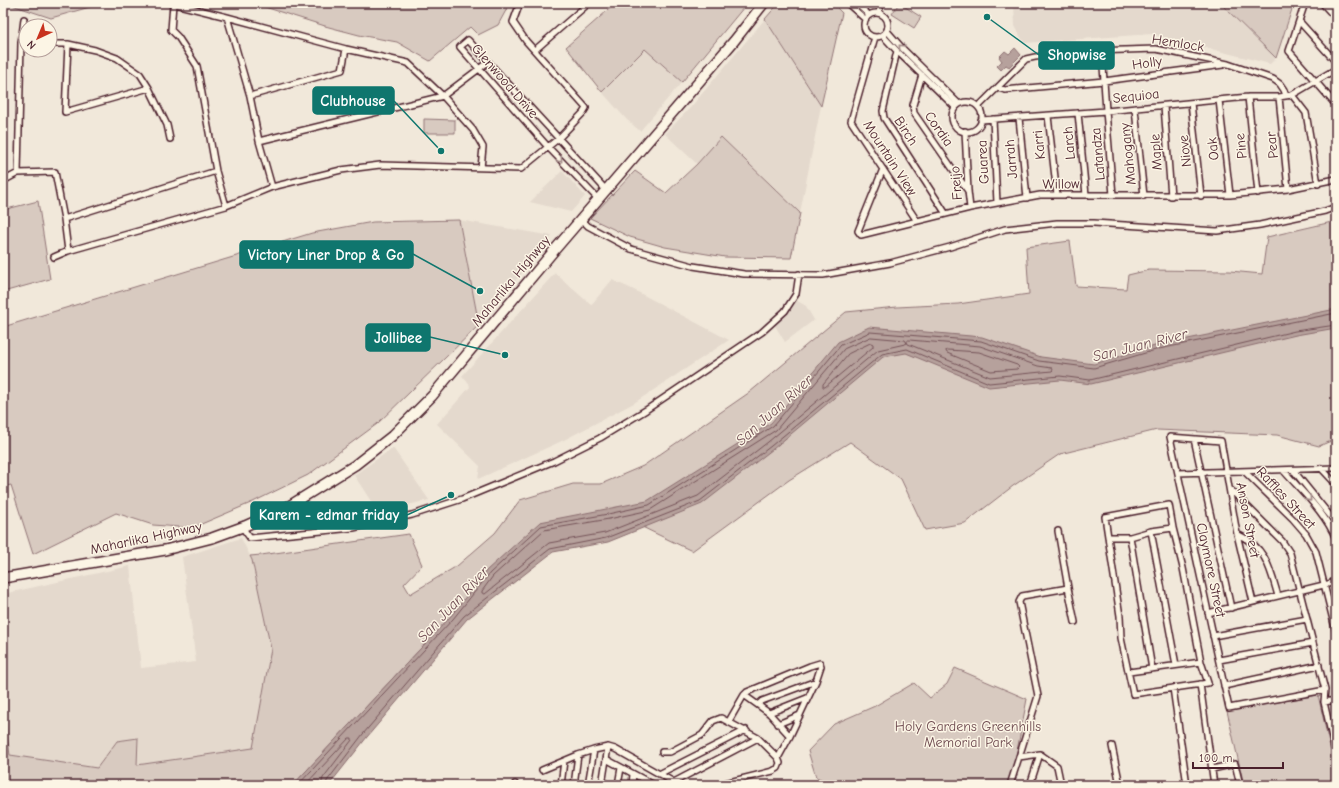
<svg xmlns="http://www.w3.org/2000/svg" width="1339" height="788" viewBox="0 0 1339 788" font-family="'Comic Neue',sans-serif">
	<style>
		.built { fill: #e4d9cd }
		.green { fill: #d8cac0; stroke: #917476 }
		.water { fill: #b6a19c; stroke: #8b6d6f }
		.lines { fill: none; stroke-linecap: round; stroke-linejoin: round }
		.shore { stroke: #755358; stroke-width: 1 }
		.street-casing { stroke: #4a1f2b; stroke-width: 8 }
		.highway-casing { stroke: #4a1f2b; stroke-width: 12 }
		.street { stroke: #fcf5e5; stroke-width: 5 }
		.highway { stroke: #fcf5e5; stroke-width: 9 }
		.oneway { stroke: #a38a88 }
		.labels { text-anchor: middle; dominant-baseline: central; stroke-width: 3; stroke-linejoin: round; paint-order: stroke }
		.street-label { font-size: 14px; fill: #4a1f2b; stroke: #fcf5e5 }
		.park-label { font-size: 14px; fill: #6e4a50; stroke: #fcf5e5 }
		.water-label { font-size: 15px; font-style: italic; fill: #704c53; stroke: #fcf5e5 }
		.leader { fill: none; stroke: #0f766e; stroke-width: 1.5 }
		.callout-dot { fill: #0f766e; stroke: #fcf5e5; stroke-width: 1.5 }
		.callout { fill: #0f766e; stroke: #0f766e; stroke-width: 1.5 }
		.callout-label { font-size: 15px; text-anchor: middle; font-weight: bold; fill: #fff }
	</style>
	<rect width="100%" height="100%" fill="#f1e8da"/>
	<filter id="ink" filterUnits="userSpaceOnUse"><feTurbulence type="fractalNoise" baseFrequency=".025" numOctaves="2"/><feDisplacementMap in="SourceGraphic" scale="8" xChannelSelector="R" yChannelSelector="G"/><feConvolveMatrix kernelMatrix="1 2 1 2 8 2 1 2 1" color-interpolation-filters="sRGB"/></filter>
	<g filter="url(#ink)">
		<path class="built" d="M1014,3H1220L1276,58L1270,64L1152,34L1024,43L1015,26Z
			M765,19L821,106L800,213L721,137L697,164L665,134L690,108Z
			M645,49L682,82L640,131L626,119L602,92Z
			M562,171L585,196L571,212L530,202Z
			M459,220L552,236L479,325Z
			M555,273L591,305L612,280L632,289L729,340L634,403L564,440L478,479L480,466L437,424L470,387L469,383L462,376Z
			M796,300L806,306L814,320L785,342L774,324Z
			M393,448L429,500L378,512L354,475Z
			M241,538L252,560L271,649L254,748L136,765L138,738L117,741L97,768L10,755L3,708V594L130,566L141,668L196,662L182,557Z"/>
		<path class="green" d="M6,3H104L51,18Z
			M252,3H510L498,25L478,35L470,27L430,61L397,42L359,35L325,26Z
			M616,3H740L744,7L682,82L645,49L602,92L566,47Z
			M779,3H832L842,13L821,106L765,19Z
			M899,3L921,17L914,28L892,14Z
			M1220,3H1294L1276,58Z
			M424,119L455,120V133H424Z
			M721,137L800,213L791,258L725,257L665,247L630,237L590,218L635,171L666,193L697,164Z
			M38,201L50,279L3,292V210Z
			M459,220L479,325L377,424L308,475L253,502L192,528L153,525L116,513L33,554L11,485L3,487V327L312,233L373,222Z
			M1336,221V439L1319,446L1277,435L1157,430L1060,454L1013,486L965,523L925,530L901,479L850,442L789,480L692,551L607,510L487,570L450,617L293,785H23L3,782V708L10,755L97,768L117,741L138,738L137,765L253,748L271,649L252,560L250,556L261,555L409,534L422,565L404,584L410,594L457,566L495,533L520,500L573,484H601L643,466L750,392L846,312L897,307L958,304L1029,294L1026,247L1070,241L1076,286L1126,289L1128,275L1149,270L1230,271L1262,274L1267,237Z
			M955,668L1027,699L1016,756L1008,785H835L816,777L808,751L834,724L875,706L914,683L930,698L947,684Z
			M1318,695L1336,775V785H1244L1227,711Z"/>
		<path class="water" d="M1015,48L1021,55L1009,67L1006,65L1001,70L997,66L1002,61L999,57L1005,51L1009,54Z
			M1336,309V328L1296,335L1091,384L1060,380L989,387L906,353L883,357L773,449L702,504L608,542L553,552L467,619L367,737L329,785H293L450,617L487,570L540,522L647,501L771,423L838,342L869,327L982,337L1041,357L1094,364L1158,345Z"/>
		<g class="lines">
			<path class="shore" d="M871,337L905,340L907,343L905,344L878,350L768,442L698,496L605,533L549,543L485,594L482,593V591L493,576L544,530L609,519L650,510L776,430L844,349Z
				M909,340L980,346L1038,366L1052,368L1053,370L1052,371L990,377L908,344L907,342Z
				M871,343L873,344V347L825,387H823V384L848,354Z
				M948,350L979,352L1017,365L1019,367L1017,369L991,371L947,353L946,351Z
				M298,785L453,619L490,573L541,526L608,514L649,505L773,426L841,345L870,332L981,341L1039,361L1094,368L1159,349L1336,313
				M305,785L349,738H352V740L323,778L321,785
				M326,785L327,781L363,734L464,616L550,549L606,538L700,501L771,446L882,354L907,349L989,383L1060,376L1090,380L1295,331L1336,325"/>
			<defs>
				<path id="street" d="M171,3L227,17L346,49L408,63L443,96L473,130L483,147L481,168
					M847,3L865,19
					M856,3L869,15
					M1305,3L1289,51L1336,105
					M1322,3L1336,18
					M173,4L171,30L178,37L197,66L216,171L226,206
					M1326,7L1332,3
					M864 25a12 12 0 1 1 24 0a12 12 0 1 1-24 0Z
					M879,13L881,3
					M227,17L250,96L259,141L272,187
					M1299,21L1336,62
					M887,31L902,48L959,104
					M883,36L897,51L955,107
					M875,37L851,121L917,221
					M50,44H68L95,50L117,58L140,74L149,88L167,125L170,139
					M68,44L65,112L149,88
					M535,50L589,3
					M897,51L883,111L884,118L946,214
					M1102,51L1106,111L1113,195
					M922,75L913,105L914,113L968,191
					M998,88L1005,90L1104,81L1223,65
					M1292,95L1306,113L1318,184
					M250,96L342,70L346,49
					M1248,97L1258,193
					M1279,97L1288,189
					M1219,100L1230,195
					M952 117a15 15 0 1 1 30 0a15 15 0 1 1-30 0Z
					M1191,103L1201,196
					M1164,106L1171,196
					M978,107L1026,59L1035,57L1093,51L1156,49L1228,64L1273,79L1280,84L1284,90L1286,96
					M1135,109L1144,196
					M1078,113L1086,195
					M1048,116L1057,195
					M1019,118L1027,198
					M993,119L997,203
					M981,120L1106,111L1248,97H1279L1292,95L1336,69
					M965,131L968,191L970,208
					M259,141L443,96L488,62
					M883,169L858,231L861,235L970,208L1040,195H1230L1288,189L1336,179
					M18,173L21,43L24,19
					M5,180L18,173L55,172L64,219L68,251
					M599,200L548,147L460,47L468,40L607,191
					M64,219L216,171
					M582,220L588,226L631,249L693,266L744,274L823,275L890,263L950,247L1005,229L1057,223H1094L1217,231L1260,225L1325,211L1336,207
					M54,257L68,251L226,206L272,187L341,170L380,165L521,169L559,138L583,113L586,108L526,41L513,22L520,3
					M1194,439L1231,608
					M1321,468L1336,484
					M1283,470C1302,492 1325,512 1336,539
					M1293,470L1336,523
					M1245,472L1293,519L1306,534L1316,552L1336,632
					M1178,473L1336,468
					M1231,490L1282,541L1290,553L1325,690L1324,702L1336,755
					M242,527L250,538L353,528L412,515L462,499L554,461L600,438L646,410L762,332L785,311L796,294L799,274
					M1058,531L1068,588
					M1151,531L1176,665
					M1237,534C1266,547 1270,568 1278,596
					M1108,537H1130L1151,531L1173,528L1183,568L1201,662L1208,683L1133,694L1121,638L1120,616L1105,517L1169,505L1173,528
					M1130,537L1152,669
					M1253,602L1237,534L1221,441L1170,437L1229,708L1325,690
					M1208,613L1336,582
					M1213,636L1307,619
					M1219,660L1313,643
					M1129,672L1201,662
					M1200,684L1214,785
					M1224,686L1319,665
					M1173,688L1187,785
					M1324,702L1336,700
					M758,705L762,701L816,681
					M769,713L807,698
					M729,721L744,695L747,692L810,666L820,663L821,666L816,681L790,736L769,713L744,695
					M778,724L800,715
					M1112,746L1120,785
					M662,752H670L702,735L713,721L721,718L758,738
					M1019,757L1038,696L1019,602L1022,596L1068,588L1075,622
					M778,758L790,736
					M606,759L654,785
					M1212,769L1235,764L1240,785
					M542,770L578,755L594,750L608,747L615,749L679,785
					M659,774L746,730
					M674,782L758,738L778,758L780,763L778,768L773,771L717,785
					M515,785V784
					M561,785L564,761
					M574,785L578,755
					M588,785L594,750
					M602,785L608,747
					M618,785L621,768
					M632,785L633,774
					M1010,785L1019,757L1040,754L1057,766L1061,785
					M1030,785L1040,754"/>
				<path id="highway" d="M3,578L165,550L212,538L245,526L289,506L355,465L392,436L432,396L552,253L734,41L764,3"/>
			</defs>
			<use href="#street" class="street-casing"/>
			<use href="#highway" class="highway-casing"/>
			<use href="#street" class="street"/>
			<use href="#highway" class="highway"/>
		</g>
		<defs><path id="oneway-chevron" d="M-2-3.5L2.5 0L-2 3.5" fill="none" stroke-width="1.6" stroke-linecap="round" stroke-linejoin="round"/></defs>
		<g class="oneway">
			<use href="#oneway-chevron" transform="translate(901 47) rotate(-133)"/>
			<use href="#oneway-chevron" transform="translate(560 160) rotate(47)"/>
			<use href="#oneway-chevron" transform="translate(1309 499) rotate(48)"/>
		</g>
	</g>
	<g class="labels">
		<g class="street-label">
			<text transform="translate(1178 43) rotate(9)">Hemlock</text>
			<text transform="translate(1147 63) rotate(-8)">Holly</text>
			<text transform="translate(505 81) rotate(49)">Glenwood Drive</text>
			<text transform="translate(1136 96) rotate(-6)">Sequioa</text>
			<text transform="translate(939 129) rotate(55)">Cordia</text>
			<text transform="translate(906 131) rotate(57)">Birch</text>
			<text transform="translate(1069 143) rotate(-95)">Larch</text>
			<text transform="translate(1039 145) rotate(-96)">Karri</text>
			<text transform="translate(1272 145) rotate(-96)">Pear</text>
			<text transform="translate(1241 146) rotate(-96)">Pine</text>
			<text transform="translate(1213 149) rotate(-97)">Oak</text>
			<text transform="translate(1185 151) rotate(-96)">Niove</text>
			<text transform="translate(1156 152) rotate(-94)">Maple</text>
			<text transform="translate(1098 154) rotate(-95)">Latandza</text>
			<text transform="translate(1128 154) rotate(-96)">Mahogany</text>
			<text transform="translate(890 158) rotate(57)">Mountain View</text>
			<text transform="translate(1011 159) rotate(-95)">Jarrah</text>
			<text transform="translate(983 162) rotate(-93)">Guarea</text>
			<text transform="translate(956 183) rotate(-95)">Freijo</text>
			<text transform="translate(1061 184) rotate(-1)">Willow</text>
			<text transform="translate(511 281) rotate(-50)">Maharlika Highway</text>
			<text transform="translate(1286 498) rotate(47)">Raffles Street</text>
			<text transform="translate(1248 520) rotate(79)">Anson Street</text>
			<text transform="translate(146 538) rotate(-12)">Maharlika Highway</text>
			<text transform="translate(1211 570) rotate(78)">Claymore Street</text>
		</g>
		<g class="park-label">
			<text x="968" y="726">Holy Gardens Greenhills<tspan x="968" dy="16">Memorial Park</tspan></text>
		</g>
		<g class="water-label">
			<text transform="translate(1140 345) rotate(-14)">San Juan River</text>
			<text transform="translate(774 410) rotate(-42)">San Juan River</text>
			<text transform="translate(453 604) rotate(-47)">San Juan River</text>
		</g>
	</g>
	<path class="leader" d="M987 17L1039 55M441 151L394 101M480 291L413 254M505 355L430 337M451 495L407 515"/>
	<g class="callout-dot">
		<circle cx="987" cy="17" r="4"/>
		<circle cx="441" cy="151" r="4"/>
		<circle cx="480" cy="291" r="4"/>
		<circle cx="505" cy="355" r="4"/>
		<circle cx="451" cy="495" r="4"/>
	</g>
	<g class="callout">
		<rect x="1039" y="42" width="75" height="27" rx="4"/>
		<rect x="313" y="87" width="81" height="27" rx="4"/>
		<rect x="240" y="241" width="173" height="27" rx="4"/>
		<rect x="366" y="324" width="64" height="27" rx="4"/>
		<rect x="251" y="502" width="156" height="27" rx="4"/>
	</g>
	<g class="callout-label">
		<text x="1077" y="60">Shopwise</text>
		<text x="353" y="106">Clubhouse</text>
		<text x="326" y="260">Victory Liner Drop &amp; Go</text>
		<text x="398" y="343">Jollibee</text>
		<text x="329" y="520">Karem - edmar friday</text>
	</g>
	<rect width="1339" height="788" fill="none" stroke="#fcf5e5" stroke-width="16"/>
	<rect x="8" y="8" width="1323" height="772" fill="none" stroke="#4a1f2b" stroke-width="1.5" filter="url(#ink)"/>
	<g transform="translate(38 38) rotate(224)"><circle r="19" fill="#fcf5e5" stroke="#b59f9b"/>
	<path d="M0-3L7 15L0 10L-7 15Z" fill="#c8321e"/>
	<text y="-6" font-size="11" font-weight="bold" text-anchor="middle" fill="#4a1f2b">N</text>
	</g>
	<path d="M1193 762v6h90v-6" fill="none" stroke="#4a1f2b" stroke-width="2"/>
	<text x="1199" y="762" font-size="12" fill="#4a1f2b" stroke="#fcf5e5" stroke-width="3" paint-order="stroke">100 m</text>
</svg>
